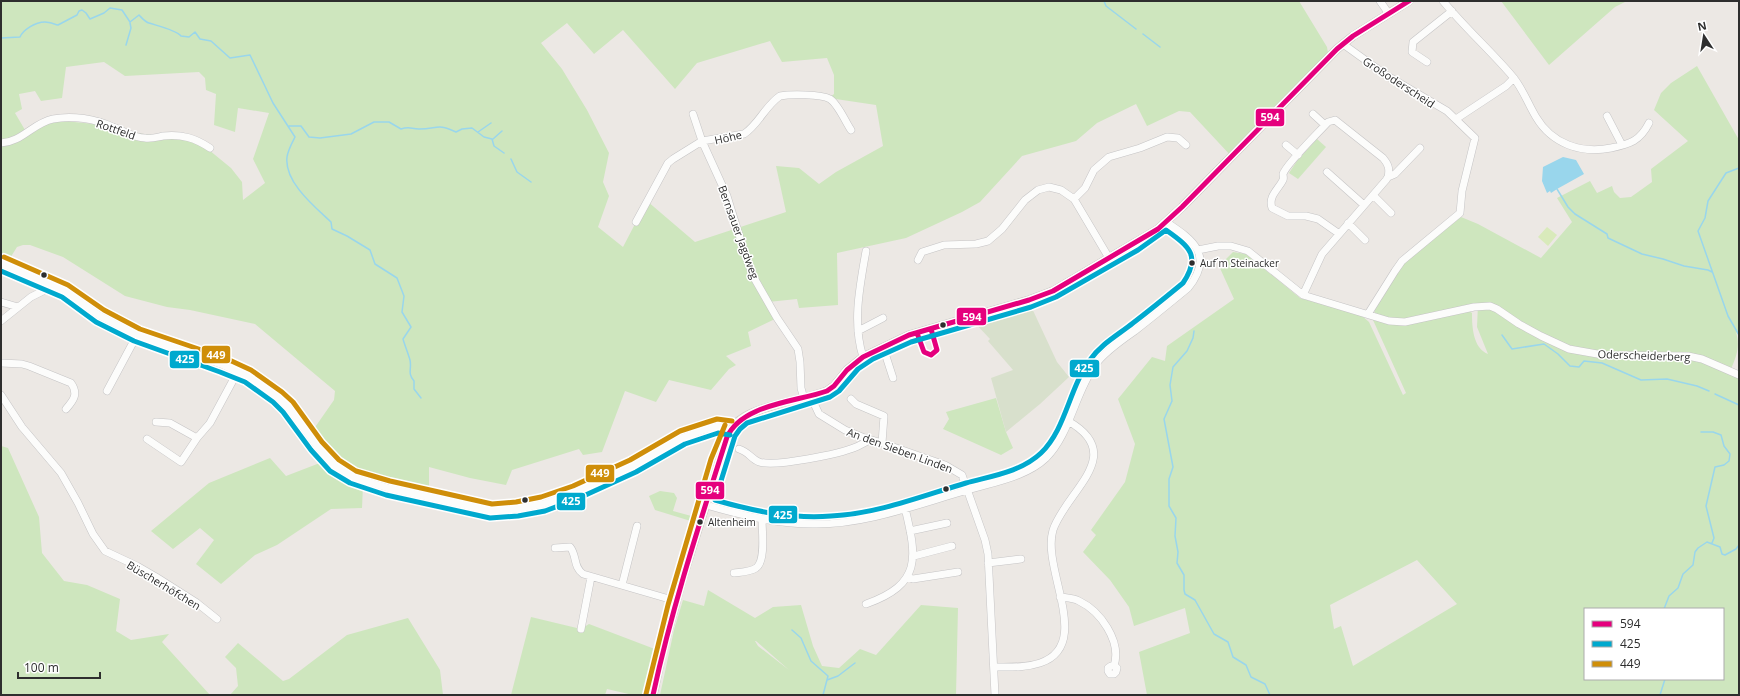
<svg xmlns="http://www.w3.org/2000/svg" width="1740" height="696" viewBox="0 0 1740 696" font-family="'Open Sans',sans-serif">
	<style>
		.green { fill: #cee6be; fill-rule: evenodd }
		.cemetery { fill: #d8e0cc }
		.pitch { fill: #d9eabb }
		.water { fill: #99d6ec }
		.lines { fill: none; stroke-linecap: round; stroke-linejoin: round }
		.stream { stroke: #99d6ec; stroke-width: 1.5 }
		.minor-casing { stroke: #c5c4c5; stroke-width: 8 }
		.major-casing { stroke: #c6c5c4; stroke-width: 9 }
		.minor { stroke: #fcfcfb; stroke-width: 7 }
		.major { stroke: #e8e4d6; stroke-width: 8 }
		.bus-1-casing { stroke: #fff; stroke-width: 8 }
		.bus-2-casing { stroke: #fff; stroke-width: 8 }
		.bus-3-casing { stroke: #fff; stroke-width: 8 }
		.bus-1 { stroke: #e5007d; stroke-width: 5 }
		.bus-2 { stroke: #00a9ce; stroke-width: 5 }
		.bus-3 { stroke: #cf8e09; stroke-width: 5 }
		.bus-dot { fill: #2e2e2e; stroke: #fff; stroke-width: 1.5 }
		.labels { text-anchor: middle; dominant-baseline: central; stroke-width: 3; stroke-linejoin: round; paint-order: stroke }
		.bus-label { font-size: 10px; fill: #2e2e2e; stroke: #fff; text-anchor: start }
		.street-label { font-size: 11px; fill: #2e2e2e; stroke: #fff }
		.line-badge { stroke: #fff; stroke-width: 1.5 }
		.badge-label { font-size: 11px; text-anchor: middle; font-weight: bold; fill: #fff }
	</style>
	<rect width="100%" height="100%" fill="#ece8e4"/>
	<path class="green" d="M1,1H1299L1327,47L1328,53L1232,157L1190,112L1179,111L1147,126L1136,104L1097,123L1076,141L1022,156L980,202L962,212L906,238L837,253L838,305L799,308L797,299L768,302L777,318L748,332L751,346L726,356L736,365L729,369L711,390L669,380L656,402L625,391L602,452L583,455L579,449L512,470L506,485L470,478L429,467V494C401,488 364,485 341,468C329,459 320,445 311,433L334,400L335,391L255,324L190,310L167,307L125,296L63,257L30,245H23L17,247L7,263L1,260V145L54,120L104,125L122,132L188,138L209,150L231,168L242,182L243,200L265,183L253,159L269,113L238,108L235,132L214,125L216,94L206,90L205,78L199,72L125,76L104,62L66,67L62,98L41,101L35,91L19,94L22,109L15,113L25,130L19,135L1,141ZM567,23L594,54L623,30L675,89L697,63L770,41L782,62L827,58L834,75V94L829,98L876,105L883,146L836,172L819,184L799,168L776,166L786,212L695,242L647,201L623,247L598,227L609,196L603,182L609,153L587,110L562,69L541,43Z
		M1501,1H1627L1615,7L1549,65Z
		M1697,66L1739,140V335L1736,332C1740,346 1737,355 1731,369L1683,353L1656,352L1702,361L1739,378V695H1147L1139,652L1190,633L1185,608L1134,626L1129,607L1110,580L1083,552L1096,535L1091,530L1125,482L1135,444L1118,399L1152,357L1165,361L1167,346L1234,299L1219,266L1233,252L1246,254L1300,298L1361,315L1369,322L1403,395L1406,393L1373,320L1403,326L1469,311L1472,313C1472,327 1473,348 1488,354L1477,327L1478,304L1405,320L1375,315L1374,308L1404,262L1461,217L1478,224L1541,258L1572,222L1557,198L1590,181L1597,193L1612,186L1614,192L1620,198L1631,197L1652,182L1651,169L1688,141L1654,110L1661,93L1671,83ZM1417,560L1457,604L1353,666L1341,626L1334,629L1330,605ZM1585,609H1723V679H1585Z
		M1317,139L1326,147L1298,179L1289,173L1297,161Z
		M996,398L1006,432L1013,448L1001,455L943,429L949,419L946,412Z
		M1,446L8,448L39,517L42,553L64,581L87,585L120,599L116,631L131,640L169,634L162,642L210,695H1Z
		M270,458L286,476L325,461L340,474L363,485L362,508L331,509L277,545L255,555L221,584L196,564L214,540L200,528L173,549L151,531L209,483Z
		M660,491L674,493L677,498L673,511L695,517L694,522L655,510L649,496Z
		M708,590L755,618L773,607L801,605L813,646L822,666L839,668L860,649L876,655L921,605L958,608L956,695H660L674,630L683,600L704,606ZM755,641H756L789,670L758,646Z
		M531,617L581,629L589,624L660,651L650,695H633L607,689L605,695H511Z
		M408,618L440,670L443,695H230L238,686L236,668L225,657L238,643L283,681L289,679L347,635Z"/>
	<path class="cemetery" d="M1030,304L1057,362L1069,377L1040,404L1006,432L991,378L1013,370L988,341L990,339L974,322Z"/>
	<path class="pitch" d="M1547,227L1557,235L1548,246L1538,237Z"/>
	<path class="water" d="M1563,157L1576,160L1584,174L1557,189L1551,193L1550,191L1547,193L1542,181L1543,167Z"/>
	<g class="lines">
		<path class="stream" d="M1104,1L1106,6L1136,29
			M1143,34L1160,47
			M1,38L20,37C23,30 35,22 45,22C49,22 54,24 58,25L77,15L79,11L82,10L86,13L90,19L104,13L110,8L122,10L130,22L139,15C142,18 145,22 149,23C158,26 176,30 181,36L189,37L195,32L200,39L211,41L230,58L250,55L273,103L295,137C292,143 288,150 287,157C284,182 315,207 331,222L332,229L347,236L370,250L375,264L397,278L404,296L402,312L411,327L403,339C405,346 408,353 410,360C412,369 407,373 414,381V389L421,398
			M126,45L131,28L130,23
			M289,126H301L309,137L320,138L351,134L374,122H389L401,129C410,126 411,129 419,129C438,129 437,123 456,132L462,129L472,128L484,137L492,139L494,146L504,153
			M478,132L491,123
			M493,139L502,131
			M511,159L517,172L531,182
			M1739,168L1726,173L1708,201L1705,218L1698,231L1728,316L1739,335
			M1557,189L1568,207L1575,214L1607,234L1608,238L1642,254L1663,259L1684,266L1708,270L1712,272
			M1194,331L1193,338L1187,351L1173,367L1170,385L1172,401L1164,419L1173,467L1169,479V506L1176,518L1175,536L1178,552L1177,563L1184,575V590L1185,594L1195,600L1214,634L1228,642L1233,657L1246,665L1251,677L1265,684L1270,695
			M1502,335L1512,349L1544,344L1558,354L1570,366L1579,367L1584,361L1602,363L1641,380L1667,379L1697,386L1709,391
			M1715,394L1739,405
			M1701,432H1713L1721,435L1724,446L1730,454L1729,461L1724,465L1715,467L1706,506L1714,538L1712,543
			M1664,609L1669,596L1678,588L1683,574L1693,565L1695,552L1698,548L1707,542L1720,547L1722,554L1725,555L1736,549L1739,545
			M792,630L801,638L811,661L828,676L823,695
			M827,680L838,676L855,663
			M1660,695L1665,679"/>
		<defs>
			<path id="minor" d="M1380,1L1389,14
				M1443,1C1465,28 1491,51 1513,77C1523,89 1528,104 1536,117C1552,144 1581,154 1611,148C1630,144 1640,141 1649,123
				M1343,44L1386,75L1447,111L1475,138L1462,191L1460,213L1402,261L1395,271L1368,314
				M1427,62L1412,52L1413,42L1452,11
				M693,114L702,141L727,196L745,254L753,276L777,318L798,349L800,362L801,388L804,399
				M1313,114L1325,125
				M1607,116L1622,145
				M1456,119L1506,86L1514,78
				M1,143C22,142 33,123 53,119C72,115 96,119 113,127C124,131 134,138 145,138C151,139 158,137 163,136C182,134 195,138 210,148
				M1286,145L1298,155
				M1327,172L1364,205
				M1373,195L1391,213
				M1074,199L1085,188L1094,170L1109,157L1140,148L1167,137L1178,138L1186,145
				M636,222L668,163L673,159L702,141L744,134C759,124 765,106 780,96C790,94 821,94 830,99C838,104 845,121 851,130
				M1348,223L1365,240
				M1338,233L1318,219L1306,216H1288L1272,208C1268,196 1278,190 1283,180C1284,178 1283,176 1283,174C1286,164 1320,131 1328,122L1335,120L1383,158C1388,164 1390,168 1388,177
				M1198,250L1218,246H1231L1248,251L1303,295L1389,321L1405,322L1474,307L1490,306L1497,309L1519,324L1541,336L1569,349L1603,355L1688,356L1702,359L1739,375
				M918,260L922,252L944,245L976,244L988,241L1002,229L1025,200L1038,190L1049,187L1061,190L1074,199L1109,258
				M1,263L65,291L100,316L137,335L223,365L248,376L278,397L288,407L317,446L334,465L353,477L388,488L491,511L517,509L543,504L576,492L633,466L682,438L701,431L718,426L731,428
				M1303,295L1322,254L1386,180L1388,177L1395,174L1420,148
				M1,302L18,307
				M1,321L31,297L47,289L51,284
				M858,331L883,318
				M883,347L893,378
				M863,357C852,323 860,285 866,251
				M1,363L22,364L29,366L71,383C79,394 73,401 66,409
				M107,391L137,335
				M1,395L22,427L61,473L78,503L93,534L105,551L137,566L156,577L197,603L217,619
				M811,397L819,414L845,430L862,437L882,443L945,465L962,475L985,540L988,554L995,695
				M851,399L856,404L884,416L882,443
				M156,422L170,423L197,438
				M147,439L181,462L197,438L210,423L238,371
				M739,449C749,452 751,459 759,462C776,467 839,454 856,447C861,445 865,442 870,440
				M706,505C741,515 776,524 813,524C865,525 918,504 968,490C994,482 1026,477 1046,458C1070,434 1075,393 1095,365C1104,352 1123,339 1136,330C1154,316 1171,302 1188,288C1214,256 1194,240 1166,222
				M910,531L947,523
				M555,548L570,547C577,555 573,567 583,574L676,601
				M914,556L952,546
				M988,563L1021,559
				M734,573C741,572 750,572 756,568C766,561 762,531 762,519
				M907,577L913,579L958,572
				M622,585L637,526
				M1060,597C1067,598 1073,598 1079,601C1100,611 1122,641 1114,666L1117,668L1116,672L1114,674H1110L1108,671V668L1111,666H1114
				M866,604C922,584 917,558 905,508
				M581,629L591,577
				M994,667C1009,667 1025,668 1040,663C1094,645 1041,569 1053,530C1066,491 1128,455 1068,421"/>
			<path id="major" d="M653,695L662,653L682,580L727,437C730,430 733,424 740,420C759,405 803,401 827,391L834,386L847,370L863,357L909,335L1029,300L1053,291L1158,229L1182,207L1337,49L1353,36L1409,1"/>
		</defs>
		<use href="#minor" class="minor-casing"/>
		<use href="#major" class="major-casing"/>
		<use href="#minor" class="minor"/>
		<use href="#major" class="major"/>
		<defs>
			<path id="bus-1" d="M917,333L924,352L931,355L937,350L931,329
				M653,695C672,607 700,522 727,437C742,404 796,402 827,391L834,386L847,370L863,357L909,335L1029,300L1053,291L1158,229L1182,207L1337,49L1353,36L1409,1"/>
			<path id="bus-2" d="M1166,230C1190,247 1201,256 1183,283C1166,297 1150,310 1133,323C1118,335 1101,344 1090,360C1069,388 1066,429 1041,453C1021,472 991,476 966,483C922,496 877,514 831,516C791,519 753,511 715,500L735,436L740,429L747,423L830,397L839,391L858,369L873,359L911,342L1031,307L1056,297L1138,250Z
				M1,271L62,297L96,322L134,341L220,372L245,382L273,402L283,412L311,450L330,471L350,483L386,495L490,518L518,516L545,511L579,498L636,472L685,444L718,433L730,435"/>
			<path id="bus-3" d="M4,257L68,285L104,310L140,329L225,358L251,370L282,392L293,402L322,442L339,460L356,471L390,481L492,504L516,502L541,497L573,486L630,460L680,431L717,419L732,421
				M646,694L668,605L711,459L725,425"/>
		</defs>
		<use href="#bus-1" class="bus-1-casing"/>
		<use href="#bus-2" class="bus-2-casing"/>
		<use href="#bus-3" class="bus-3-casing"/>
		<use href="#bus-1" class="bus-1"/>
		<use href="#bus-2" class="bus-2"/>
		<use href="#bus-3" class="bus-3"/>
	</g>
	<g class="bus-dot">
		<circle cx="1192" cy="263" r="3.5"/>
		<circle cx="44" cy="275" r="3.5"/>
		<circle cx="943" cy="325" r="3.5"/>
		<circle cx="946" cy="489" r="3.5"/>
		<circle cx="525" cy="500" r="3.5"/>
		<circle cx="700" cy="522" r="3.5"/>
	</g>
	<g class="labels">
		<g class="bus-label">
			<text x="1200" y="263">Auf´m Steinacker</text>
			<text x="708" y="522">Altenheim</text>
		</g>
		<g class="street-label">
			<text transform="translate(1399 82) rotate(33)">Großoderscheid</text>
			<text transform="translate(116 129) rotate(19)">Rottfeld</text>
			<text transform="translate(728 137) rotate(-13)">Höhe</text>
			<text transform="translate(739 232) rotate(70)">Bernsauer Jagdweg</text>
			<text transform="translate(1644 355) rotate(2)">Oderscheiderberg</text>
			<text transform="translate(900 450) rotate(20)">An den Sieben Linden</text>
			<text transform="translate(164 585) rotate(31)">Büscherhöfchen</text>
		</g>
	</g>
	<g class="line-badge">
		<rect x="1255" y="108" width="30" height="19" rx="4" fill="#e5007d"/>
		<rect x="956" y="307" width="31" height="19" rx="4" fill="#e5007d"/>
		<rect x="201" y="345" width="30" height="19" rx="4" fill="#cf8e09"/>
		<rect x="169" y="350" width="31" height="19" rx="4" fill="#00a9ce"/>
		<rect x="1069" y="359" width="31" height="19" rx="4" fill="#00a9ce"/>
		<rect x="585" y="464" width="30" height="19" rx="4" fill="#cf8e09"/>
		<rect x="695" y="481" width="30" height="19" rx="4" fill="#e5007d"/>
		<rect x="556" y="492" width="30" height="19" rx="4" fill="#00a9ce"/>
		<rect x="768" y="505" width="30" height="19" rx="4" fill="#00a9ce"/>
	</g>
	<g class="badge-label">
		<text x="1270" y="121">594</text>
		<text x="972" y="321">594</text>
		<text x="216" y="359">449</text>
		<text x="185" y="363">425</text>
		<text x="1084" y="372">425</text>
		<text x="600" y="477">449</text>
		<text x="710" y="494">594</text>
		<text x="571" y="505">425</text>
		<text x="783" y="519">425</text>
	</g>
	<rect width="1740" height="696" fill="none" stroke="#2e2e2e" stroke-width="4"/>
	<rect x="1584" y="608" width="140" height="72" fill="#ffffff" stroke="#ababab"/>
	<rect x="1592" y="621" width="20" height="6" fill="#e5007d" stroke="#ababab"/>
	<text x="1620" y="628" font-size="12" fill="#2e2e2e">594</text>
	<rect x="1592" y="641" width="20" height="6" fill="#00a9ce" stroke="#ababab"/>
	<text x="1620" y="648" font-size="12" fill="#2e2e2e">425</text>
	<rect x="1592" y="661" width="20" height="6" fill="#cf8e09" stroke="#ababab"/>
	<text x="1620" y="668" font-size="12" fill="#2e2e2e">449</text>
	<g transform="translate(1704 36) rotate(348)" stroke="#ffffff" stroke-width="3" paint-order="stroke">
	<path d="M0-3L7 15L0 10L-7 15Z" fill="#2e2e2e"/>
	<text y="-6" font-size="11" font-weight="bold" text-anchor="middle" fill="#2e2e2e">N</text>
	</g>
	<path d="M18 672v6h82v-6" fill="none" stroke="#2e2e2e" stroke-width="2"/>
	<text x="24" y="672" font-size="12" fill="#2e2e2e" stroke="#ffffff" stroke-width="3" paint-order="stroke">100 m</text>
</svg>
